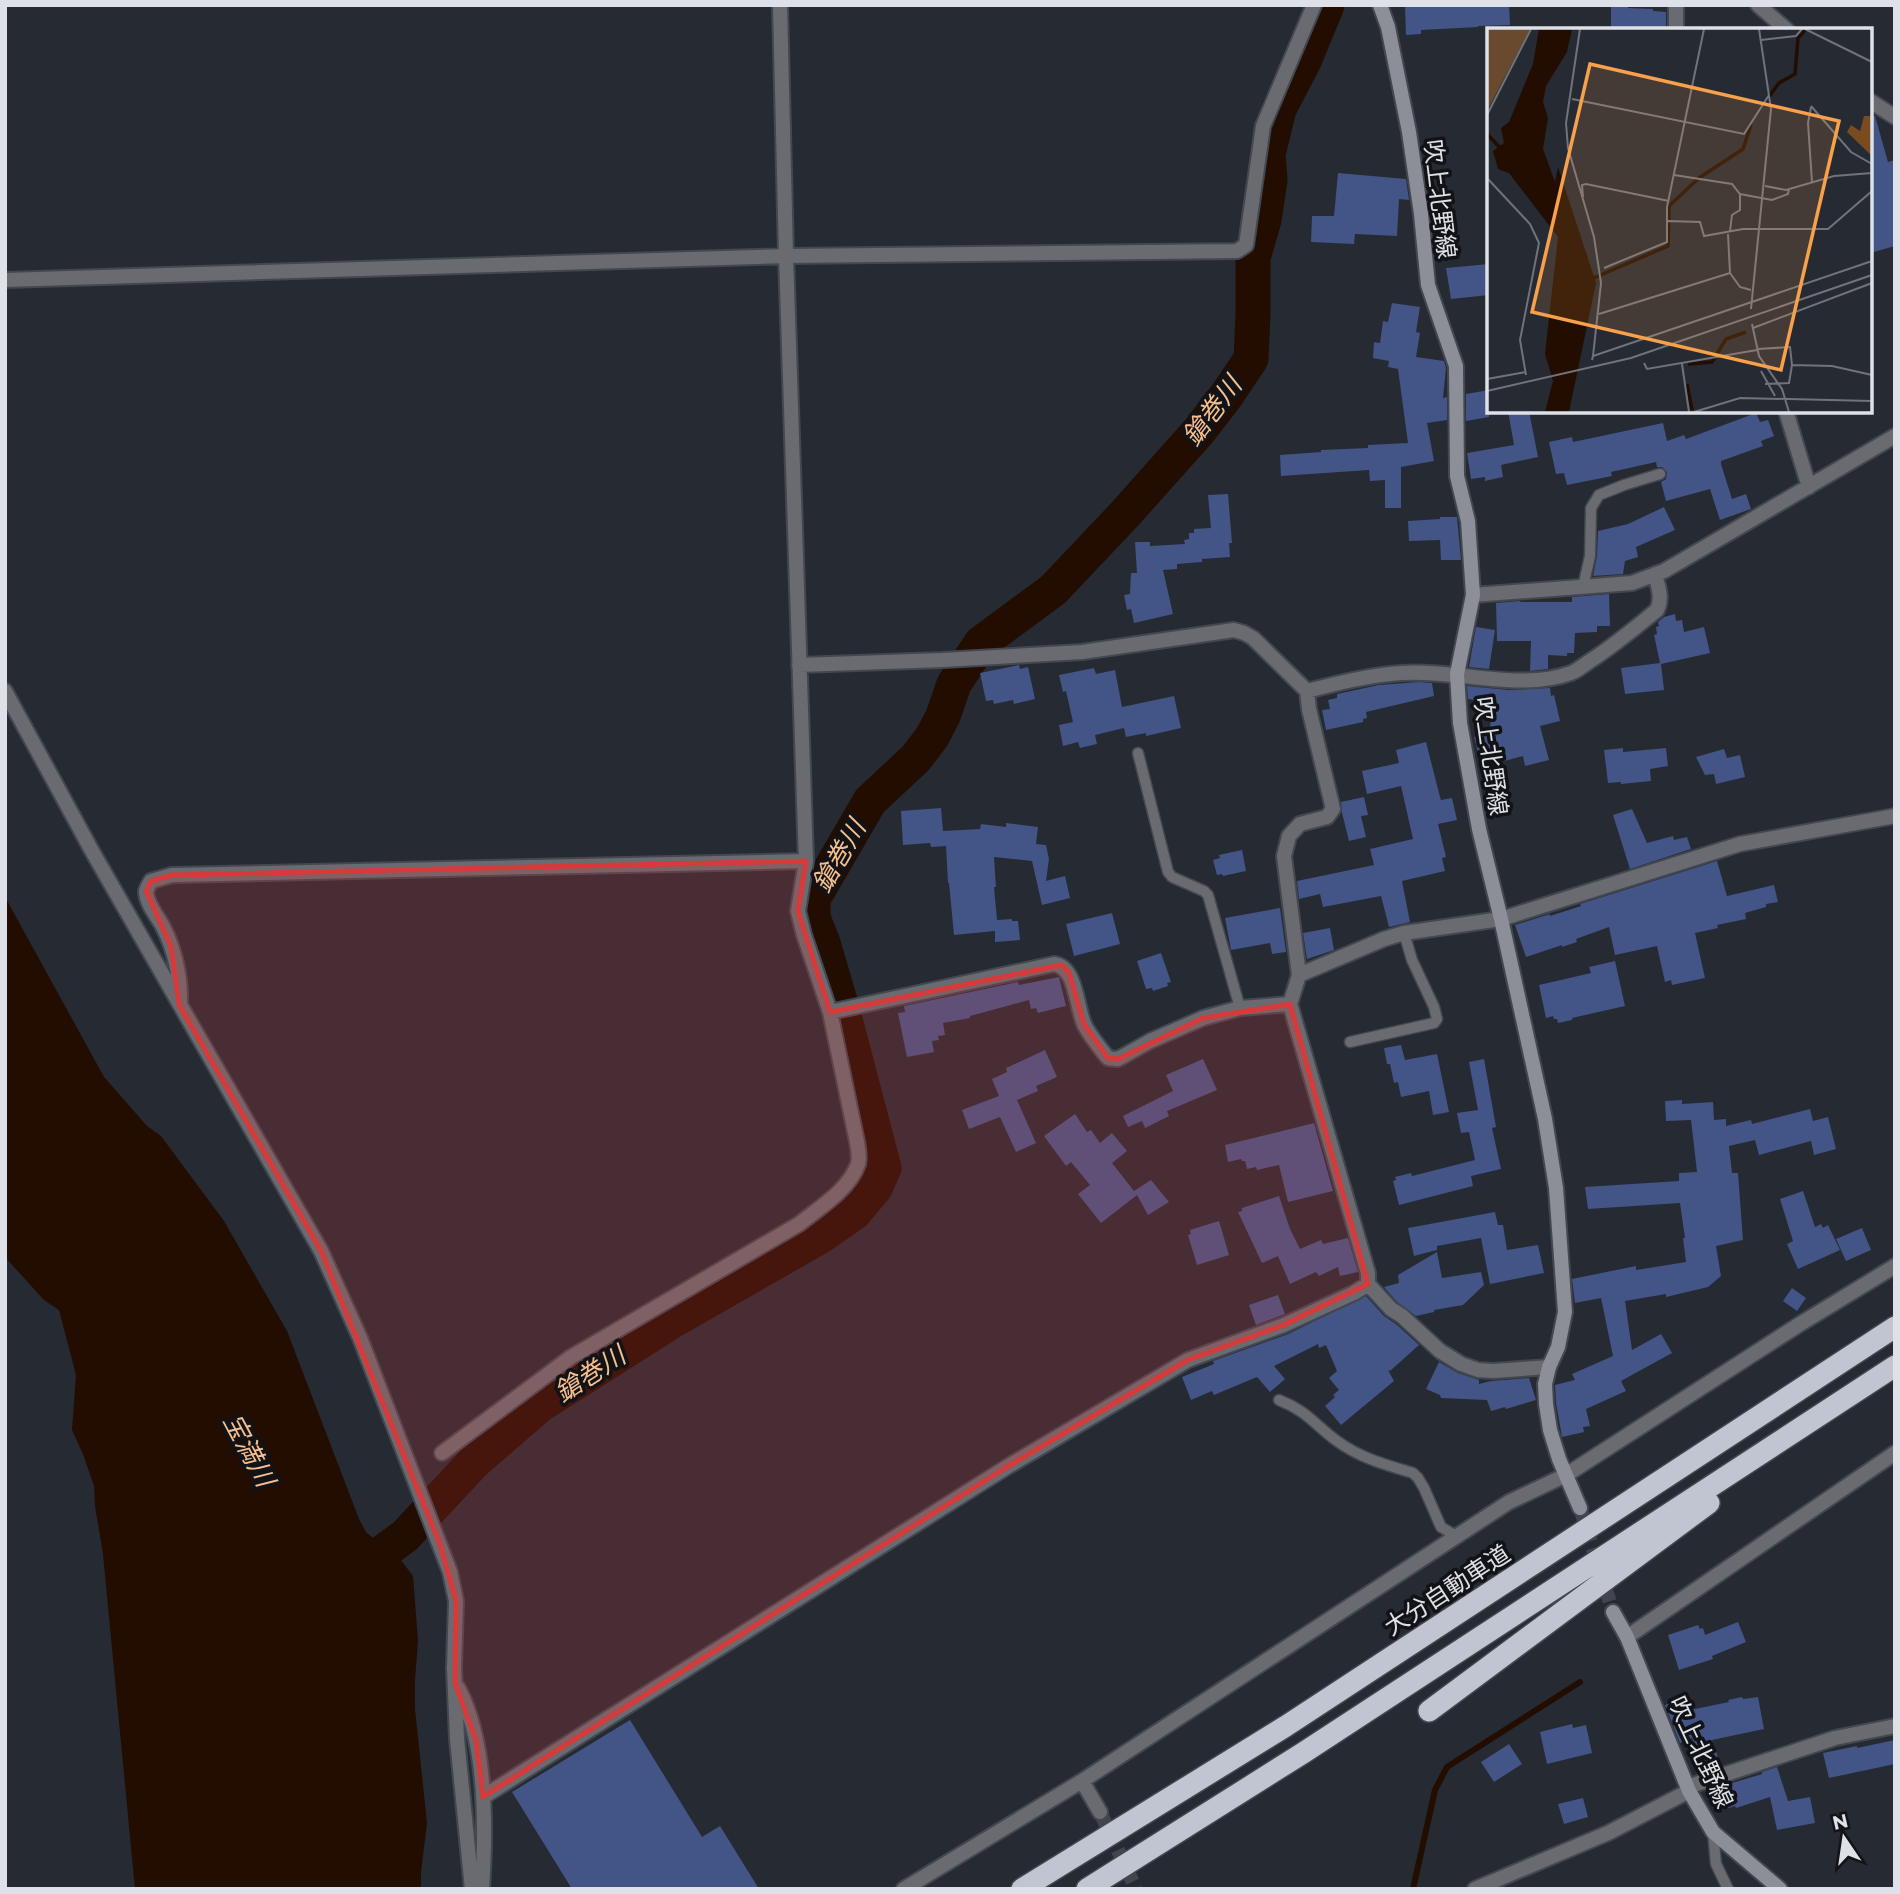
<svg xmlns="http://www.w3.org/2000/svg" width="1900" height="1894" viewBox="0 0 1900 1894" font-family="Montserrat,'Noto Sans JP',sans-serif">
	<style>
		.water { fill: #220d00 }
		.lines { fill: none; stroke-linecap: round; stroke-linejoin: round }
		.stream { stroke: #220d00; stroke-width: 6 }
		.river { stroke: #220d00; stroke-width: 35 }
		.building { fill: #435486 }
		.minor-tunnel { stroke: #42454e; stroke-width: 14; stroke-dasharray: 14 7; stroke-linecap: butt }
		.secondary-tunnel { stroke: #42454e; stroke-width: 14; stroke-dasharray: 14 7; stroke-linecap: butt }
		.service-casing { stroke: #434750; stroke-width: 13 }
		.minor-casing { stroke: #434750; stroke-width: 18 }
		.secondary-casing { stroke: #434750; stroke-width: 18 }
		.motorway-casing { stroke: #434750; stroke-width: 24 }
		.service { stroke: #696b70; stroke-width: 10 }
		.minor { stroke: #696b70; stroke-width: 14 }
		.secondary { stroke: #8c8f97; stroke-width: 14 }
		.motorway { stroke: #c0c5d1; stroke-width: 21 }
		.marked { fill: #d73a3b; fill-opacity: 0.2; stroke: #d73a3b; stroke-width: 5; stroke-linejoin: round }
		.labels { text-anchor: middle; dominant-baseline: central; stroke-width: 7; stroke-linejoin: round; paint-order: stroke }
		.street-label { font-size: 24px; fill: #dee1e7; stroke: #111317 }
		.water-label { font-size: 26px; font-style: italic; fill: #f8bf8e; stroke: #111317 }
		.inset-river { fill: none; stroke: #220d00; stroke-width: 3.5 }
		.inset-road { fill: none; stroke: #70737b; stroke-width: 2 }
		.view { fill: #f8a14a; fill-opacity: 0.15; stroke: #f8a14a; stroke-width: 3.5 }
		.inset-edge { fill: none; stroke: #dee1e7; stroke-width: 3.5 }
	</style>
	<rect width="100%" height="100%" fill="#262a33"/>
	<path class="water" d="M5,897L104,1077L147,1126L161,1136L224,1221L287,1331L359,1519L366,1532L373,1538L380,1533L413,1576L418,1641L415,1680V1709L427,1823L421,1872V1889H135L103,1554L95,1506L94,1486L83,1454L72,1430L76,1375L59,1310L44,1300L5,1257Z"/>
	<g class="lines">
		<path class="stream" d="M1413,1889L1435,1790L1447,1767L1580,1682"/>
		<path class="river" d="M353,1574L405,1536L474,1462L540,1405L674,1320L821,1236L854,1213L875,1188L884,1168L842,1008L823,943L813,918V899L870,801L916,758L932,737L943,716L954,684L981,643L1053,590L1125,514L1199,431L1226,396L1251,359L1253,315V258L1264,220L1270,180L1268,154L1279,109L1304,61L1327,5"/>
	</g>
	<path class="building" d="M1405,5H1509L1510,25L1478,26V27L1421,30V34L1406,35Z
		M1611,5H1628V8L1653,9V11L1666,12V30H1611Z
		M1870,115L1875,116L1888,162L1895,160V246L1870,253Z
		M1338,173L1406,179L1409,200L1399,199L1397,236L1355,234L1354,244L1311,242L1312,216H1334Z
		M1489,264V295L1451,299L1446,268Z
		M1392,303L1420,307L1416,332L1420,333L1416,357L1444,361L1446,368L1443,398L1447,397V420L1427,423L1434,461L1401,467V508H1385V480L1370,481L1369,470L1281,476L1280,455L1321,452V450L1368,448V445L1408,443L1398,369L1388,367L1389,361L1373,358L1374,342L1380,343L1383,321L1388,322Z
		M1489,390V417L1466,421V394Z
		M1508,411H1529L1538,457L1501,465L1503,477L1485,481V477L1471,479L1467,453L1514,445Z
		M1756,413L1760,422L1768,420L1774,436L1761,441L1763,446L1721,461V464L1732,499L1746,494L1751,509L1720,520L1710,489L1666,501L1661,482L1666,479L1667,472L1662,467H1657L1656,462L1611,472L1612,476L1567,485L1564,473L1556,474L1549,442L1572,437L1573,442L1663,423L1667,441L1684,435L1686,439Z
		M1228,494L1232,543H1229L1230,557L1202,559V562L1177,564V569L1163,570L1173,614L1134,623L1131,609L1127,610L1124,595L1130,594L1131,573H1137L1135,542H1150V546L1185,544L1184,540L1189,539V533H1194V529L1211,528L1208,495Z
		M1664,507L1675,530L1636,547L1638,557L1625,561L1623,574L1593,576L1597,556L1598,531L1628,524Z
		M1440,517H1457L1461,560H1441L1440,540L1409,541L1408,521L1440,519Z
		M1609,594L1610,626H1597V632L1575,633L1574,653H1567V656L1548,655V669L1530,671L1531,641H1497L1496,603L1520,601V602H1572V597Z
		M1675,614L1676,621L1682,620L1684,632L1704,627L1710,653L1661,664L1664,690L1625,694L1621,668L1660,663L1654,635L1657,634L1656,627L1659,626L1658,622L1664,617Z
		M1476,627L1495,630L1489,669L1469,667Z
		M1019,665L1020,669L1028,667L1035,699L1014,704L1013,700L994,704L993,700L986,701L980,673Z
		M1094,668L1096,674L1115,670L1122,707L1174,696L1181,728L1146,736V733L1126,737L1124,728L1095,735L1097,744L1080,748L1078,742L1063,746L1059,725L1073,722L1066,691L1063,692L1059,675Z
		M1419,682L1432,683L1434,696L1366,712L1367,718L1363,719V722L1326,730L1322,710L1330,709L1328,700L1337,698V694L1379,685Z
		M1467,686L1509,690L1550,688L1551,696L1554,695L1560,721L1540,726L1549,760L1525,766L1523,756L1482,767L1474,737L1483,734L1482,730L1490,728L1493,702L1468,699Z
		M1426,742L1440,797L1441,800L1452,798L1457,820L1438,824L1446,857L1442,858L1445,871L1402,881L1410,922L1389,927L1381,896L1323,907L1320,894L1299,899L1297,881L1374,865L1370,849L1413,839L1401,786L1367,794L1362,771L1399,763L1396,750Z
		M1623,748V752L1666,748L1668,766L1650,769L1651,781L1621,784V782L1608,783L1604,750Z
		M1724,749L1727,758L1740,755L1745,777L1716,784L1714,774L1705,775L1696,757Z
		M1364,797L1368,815L1361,816L1366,837L1349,841L1342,813L1341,802Z
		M941,808L943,831L980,829L981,824L1006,827V823L1038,827L1036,844L1046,845L1049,859L1046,881L1065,876L1070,898L1042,905L1032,861L994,857L996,887H994L997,920L1012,919V921H1018L1020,940L995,942V931L954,935L949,883H948L946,846L931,847L930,843L903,845L901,811Z
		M1632,809L1647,843L1673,836L1674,840L1687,837L1691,849L1630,869L1613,815Z
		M1242,850L1246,871L1223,876L1222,874L1217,875L1213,860L1220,858L1219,855Z
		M1717,861L1727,896L1774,885L1778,902L1766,904V907L1745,913L1746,919L1717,925L1718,928L1695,933L1705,978L1672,985L1671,980L1665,982L1657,946L1615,955L1609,927L1576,939L1577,942L1562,947V945L1526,957L1515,925L1550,914V916L1581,906L1580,904Z
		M1280,908L1286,952L1272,954L1270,943L1231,950L1225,918Z
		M1112,913L1120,944L1074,956L1066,924Z
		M1330,928L1334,950L1307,959L1303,933Z
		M1161,953L1171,982L1167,983L1168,986L1153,991L1152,988L1146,989L1137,961Z
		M1615,961L1625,1006L1572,1018V1020L1558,1023L1557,1019H1554L1553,1016L1546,1018L1539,985L1591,973L1589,967Z
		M1059,977L1066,1006L1038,1013L1036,1008L1031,1009L1029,1000L970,1016V1018L943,1023L945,1035L938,1036L939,1040L932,1041L934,1052L907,1057L898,1013L905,1012L904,1006L1018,982L1019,985Z
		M1401,1045L1405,1060L1437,1054L1449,1112L1433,1115L1429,1091L1401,1097L1398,1082L1394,1083L1390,1064H1387L1384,1048Z
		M1045,1050L1057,1077L1036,1086L1038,1091L1017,1100L1036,1143L1016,1152L1000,1117L969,1129L962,1110L999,1096L992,1079L1007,1072L1006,1068Z
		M1203,1059L1217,1090L1167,1111L1169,1116L1145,1128L1142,1121L1128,1127L1123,1116L1173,1091L1166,1075Z
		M1484,1059L1496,1127L1492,1128L1501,1169L1471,1176L1473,1186L1399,1205L1393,1181L1396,1180L1395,1177L1411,1173L1412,1176L1475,1160L1469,1132L1461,1133L1457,1113L1478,1110L1469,1062Z
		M1682,1100V1104L1713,1102L1714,1120L1726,1119V1126L1751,1120L1752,1124L1810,1109L1813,1121L1828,1117L1836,1149L1814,1155L1811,1141L1759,1155L1755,1140L1729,1146L1732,1173H1738L1743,1240L1716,1246L1721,1276L1708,1287L1666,1297V1294L1625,1301L1632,1350L1661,1334L1672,1353L1621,1381L1626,1391L1586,1409L1590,1426L1583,1427L1584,1432L1562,1437L1556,1403L1555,1385L1575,1380L1572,1374L1613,1356L1601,1298L1575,1303L1572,1279L1636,1266V1270L1686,1262L1683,1238H1685L1680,1203L1588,1209L1585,1187L1679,1181V1173L1697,1172L1691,1120L1666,1121L1665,1101Z
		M1075,1114L1087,1132L1091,1130L1100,1143L1112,1133L1127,1151L1112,1163L1134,1191L1151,1180L1169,1202L1148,1215L1137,1195L1101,1223L1078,1194L1090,1185L1071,1162L1066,1166L1044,1136Z
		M1314,1123L1333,1191L1288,1202L1279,1165L1257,1170L1256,1167L1247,1169L1245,1161H1242L1241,1159L1228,1162L1225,1145Z
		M1803,1191L1815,1227L1821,1224L1823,1228L1828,1225L1840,1250L1798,1269L1787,1244L1793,1241L1780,1199Z
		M1279,1196L1290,1229L1300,1249L1321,1240L1323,1244L1348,1238L1358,1272L1340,1276L1338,1267L1319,1276L1316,1272L1290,1284L1278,1256L1262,1263L1238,1212L1242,1211V1208Z
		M1495,1212L1498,1225H1503L1507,1250L1538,1245L1544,1273L1490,1284L1481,1238L1437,1246V1250L1414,1256L1408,1228Z
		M1219,1221L1229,1255L1197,1265L1188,1235L1191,1234L1190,1230Z
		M1862,1228L1871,1250L1846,1261L1836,1239Z
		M1437,1252L1442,1278L1481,1272L1484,1285L1463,1305L1434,1310V1312L1416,1316L1397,1302L1384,1287L1399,1283L1398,1275Z
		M1792,1288L1806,1298L1797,1311L1783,1301Z
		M1278,1295L1285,1314L1256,1325L1249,1305Z
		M1366,1296L1384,1316L1396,1324L1419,1345L1390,1371L1388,1370L1394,1381L1341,1425L1325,1406L1335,1397L1333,1395L1339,1390L1329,1378L1337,1371L1326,1345L1319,1348L1318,1344L1274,1366L1285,1379L1270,1392L1257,1377L1214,1395L1212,1391L1191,1400L1182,1377L1214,1364L1213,1361L1288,1334Z
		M1439,1362L1458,1373L1479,1380V1384L1491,1381L1529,1378L1536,1400L1506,1409L1505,1407L1491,1411L1487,1400L1441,1398L1440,1395L1426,1389Z
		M1738,1622L1746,1642L1712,1656L1713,1659L1679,1670L1668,1635L1698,1625L1700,1629L1703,1628L1705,1635Z
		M1742,1697L1743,1699L1758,1697L1764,1729L1712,1740L1721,1766L1703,1772L1692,1738L1680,1743L1665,1705L1685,1698L1690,1710L1729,1702L1728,1700Z
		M630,1720L702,1837L720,1826L759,1889H572L512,1792Z
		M1572,1724L1573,1728L1586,1725L1592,1753L1547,1764L1540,1732Z
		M1895,1740V1764L1829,1778L1823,1753L1857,1746V1748Z
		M1509,1744L1522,1764L1494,1782L1481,1762Z
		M1777,1767L1788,1801L1810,1797L1815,1823L1777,1830L1770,1797L1736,1808L1735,1806L1719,1811L1718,1808L1715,1809L1709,1790L1762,1774V1772Z
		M1583,1798L1588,1817L1564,1824L1558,1804Z"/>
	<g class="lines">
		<path class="minor-tunnel" d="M1100,1812L1136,1889"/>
		<path class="secondary-tunnel" d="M1580,1508L1613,1612"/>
		<defs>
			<path id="service" d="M1583,587L1590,556L1591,508L1599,495L1624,485L1660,474
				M1138,753L1168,872L1172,877L1204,891L1208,895L1240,1008
				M1350,1042L1434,1023L1437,1019L1434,1007L1412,960L1404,933
				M1279,1400C1307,1411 1315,1425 1337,1441C1360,1458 1386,1465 1413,1473L1418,1478L1424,1488L1441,1527L1456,1536
				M1713,1832L1716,1864L1728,1889"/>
			<path id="minor" d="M1676,5V30
				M1758,5L1787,30
				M1870,101L1895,117
				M5,280L786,256L1237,251L1246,245L1263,126L1314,5
				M1786,411L1809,487
				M1473,595L1632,583L1664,571L1895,436
				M799,665L943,660L1082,652L1234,630L1244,633L1253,638L1307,691C1338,683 1370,675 1401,673C1457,669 1518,692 1571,673C1579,670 1586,663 1593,659C1616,644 1636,627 1657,610C1663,598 1658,586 1655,574
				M5,691L92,851L321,1251L360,1338L450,1572L456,1601L454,1668L457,1739L472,1889
				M1299,975L1284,856L1289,836L1300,824L1327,817L1333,809L1309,709L1307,691
				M180,1004C181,979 175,950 163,927C158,917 146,904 146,891C147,888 149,884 151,881L172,875L806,861
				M830,1012L1054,964C1077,967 1076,1008 1085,1026C1091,1037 1100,1048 1108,1058L1118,1059L1150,1041L1203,1018L1240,1008L1290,1004
				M1368,1284L1391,1309L1402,1316L1440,1351L1461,1364L1478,1370L1493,1371L1549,1367
				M442,1453L571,1357L799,1224C819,1208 849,1190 858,1164C860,1157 858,1148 857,1142L830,1012L804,935L798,911L806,861L786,256L780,5
				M1627,1637L1895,1453
				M458,1688C487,1741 486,1829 482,1889
				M1082,1781L1100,1812
				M1687,1787L1835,1738L1895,1726
				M483,1797L1007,1467L1188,1360L1284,1325L1354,1293L1368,1284V1273L1290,1004L1299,975L1384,939L1404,933L1501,919L1740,844L1895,816
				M904,1889L1082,1781L1509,1502L1566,1475L1800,1324L1895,1266
				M1475,1889L1608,1833L1689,1791"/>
			<path id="secondary" d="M1380,5L1388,27L1409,132L1421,214L1428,285L1456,366L1457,476L1468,521L1473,595L1457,674L1460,723L1479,829L1501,919L1545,1119L1556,1188L1565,1312L1558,1347L1549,1367L1545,1384L1546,1404L1550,1430L1559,1459L1580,1508
				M1613,1612L1627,1637L1689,1791L1713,1832L1780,1889"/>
			<path id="motorway" d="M1429,1711L1709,1503
				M1022,1889L1286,1726L1895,1327
				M1087,1889L1303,1753L1895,1366"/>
		</defs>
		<use href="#service" class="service-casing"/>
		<use href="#minor" class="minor-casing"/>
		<use href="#secondary" class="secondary-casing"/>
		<use href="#motorway" class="motorway-casing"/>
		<use href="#service" class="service"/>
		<use href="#minor" class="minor"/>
		<use href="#secondary" class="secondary"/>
		<use href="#motorway" class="motorway"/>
	</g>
	<path class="marked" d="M806,861L798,911L830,1012L1061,965L1069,972L1084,1024L1108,1058L1118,1059L1203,1018L1290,1004L1368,1284L1284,1325L1188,1360L1007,1467L483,1797L476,1741L455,1683L456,1601L440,1545L321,1251L179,1005L171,947L146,891L151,881L172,875Z"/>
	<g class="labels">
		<g class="street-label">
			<text transform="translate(1440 199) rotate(83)">吹上北野線</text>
			<text transform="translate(1491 756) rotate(82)">吹上北野線</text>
			<text transform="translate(1447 1590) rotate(-33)">大分自動車道</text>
			<text transform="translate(1701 1752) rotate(65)">吹上北野線</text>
		</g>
		<g class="water-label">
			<text transform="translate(1212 411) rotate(-53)">鎗巻川</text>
			<text transform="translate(839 856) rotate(-60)">鎗巻川</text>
			<text transform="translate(590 1374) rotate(-33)">鎗巻川</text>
			<text transform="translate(249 1450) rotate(62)">宝満川</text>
		</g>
	</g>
	<g transform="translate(1487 28)">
		<rect width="385" height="385" fill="#262a33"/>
		<path d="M0,1H43L0,83Z" fill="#694a2f"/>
		<path d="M377,88H385V128L360,104L364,97L373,103Z" fill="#794c20"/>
		<path d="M52,1H85L80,24L59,58L56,74L61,90L56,121L68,154L71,139L109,255L82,384H58L66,353L58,326L71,209L22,145L11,141L6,123L17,115L14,100L22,94L46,36Z" fill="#220d00"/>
		<path class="inset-river" d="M281,70L292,55L308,46L311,10L319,1M0,106L16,123M102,252L181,218L182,178L212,150L256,121L264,97M201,336L225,334L239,311L259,304M200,356L205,382"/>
		<path class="inset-road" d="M93,1L79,95L81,120L107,209L114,255L106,328M318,1L385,34M274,12L309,8L315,1M85,71L257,106L282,67M324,78L364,124L385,136M324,79L321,95L325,154M0,87L44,1M187,147L245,156L253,166L285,172L301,166L302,161M0,150L43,196L52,215L33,312L39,347M278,158L299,162L347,148L385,145M96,169L95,157L99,156L182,173M181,193L213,194L217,208L256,201H341L385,163M243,203L245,187L253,182V166M117,240L180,214V179L217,1M243,245L253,259L264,262M264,281L284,81L272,1M112,286L243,245L241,206M265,296L272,328L295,361L302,384M266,300L385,255M271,321L303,319L305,337L345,338L385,347M105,332L106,328L385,233M157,335L160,341L270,322M195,336L202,384M274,343L288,368M0,351L39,344M278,356L302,355L305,337M0,363L144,330L385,247M207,384L253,370L385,373"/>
		<path class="view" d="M103,36L352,93L294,342L45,284Z"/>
		<rect width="385" height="385" class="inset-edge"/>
	</g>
	<rect width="1900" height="1894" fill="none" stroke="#dee1e7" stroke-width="14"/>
	<g transform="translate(1844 1838) rotate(347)" stroke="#111317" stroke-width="5" paint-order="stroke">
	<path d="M0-5L12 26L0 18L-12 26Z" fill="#dee1e7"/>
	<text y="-10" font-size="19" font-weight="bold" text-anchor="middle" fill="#dee1e7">N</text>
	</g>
</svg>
